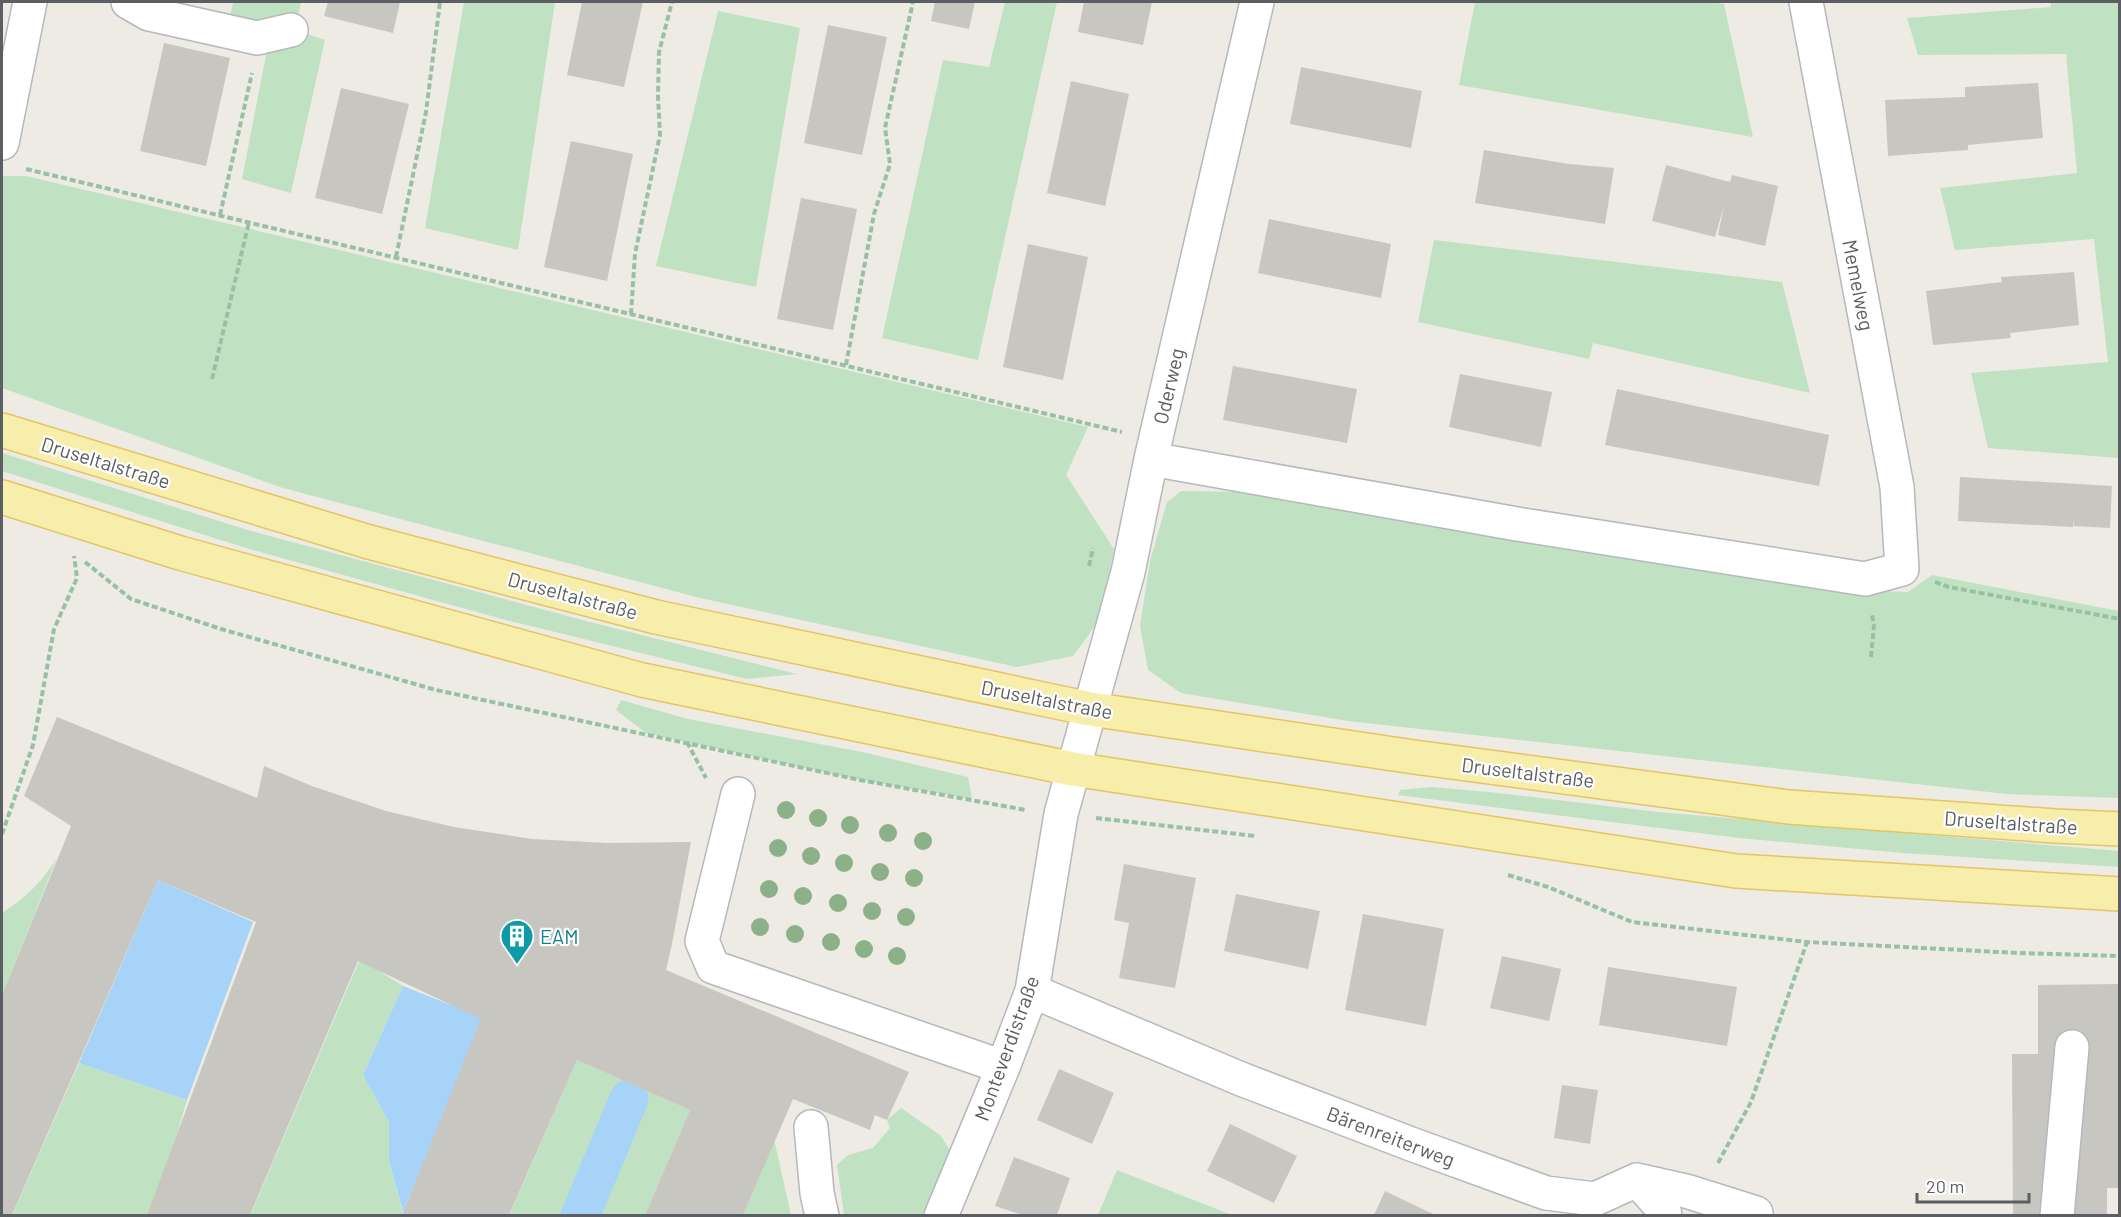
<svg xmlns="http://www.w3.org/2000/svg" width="2121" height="1217" viewBox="0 0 2121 1217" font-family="Barlow,sans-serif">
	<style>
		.green { fill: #c1e2c2 }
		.water { fill: #a8d3f8 }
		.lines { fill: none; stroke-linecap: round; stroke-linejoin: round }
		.canal { stroke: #a8d3f8; stroke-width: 39 }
		.building { fill: #c8c6c0 }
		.minor-casing { stroke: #b5b8bc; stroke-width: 36 }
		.major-casing { stroke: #e6c463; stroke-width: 36 }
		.path { stroke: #99c0a5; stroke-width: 4; stroke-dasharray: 6 3; stroke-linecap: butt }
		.minor { stroke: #fff; stroke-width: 33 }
		.major { stroke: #f8eeac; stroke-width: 33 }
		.tree { fill: #8cb189 }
		.labels { text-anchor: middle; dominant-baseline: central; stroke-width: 4.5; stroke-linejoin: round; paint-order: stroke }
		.street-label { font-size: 20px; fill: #5b5e62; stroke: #fff }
		.culture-label { font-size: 20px; fill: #0d838f; stroke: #fff; text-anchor: start }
	</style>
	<rect width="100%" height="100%" fill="#edebe3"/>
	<path class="green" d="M233,2H301L295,30L325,40L291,193L242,179L268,45L230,19Z
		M464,2H555L518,250L425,228Z
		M1005,2H1057L978,360L882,338L943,60L989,67Z
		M1475,2H1711L1724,4L1753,137L1459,85Z
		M2051,2H2119V458L1988,448L1971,373L2108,362L2094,239L1955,250L1940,188L2077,173L2066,54L1918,55L1907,18L2051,7Z
		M718,11L800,28L756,287L656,266Z
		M2,176H26L1088,427L1066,475L1114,549L1101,618L1073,656L1017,667L700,598L283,488L2,388Z
		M1434,240L1782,282L1810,393L1593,343L1589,359L1418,322Z
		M2,453L251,531L586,621L797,674L747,679L502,619L246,548L2,471Z
		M1181,491L1237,492L1833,589L1908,592L1932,575L2119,611V798L2007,794L1348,721L1181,693L1148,670L1140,626L1150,561L1167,502Z
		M621,700L688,719L862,752L968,777L972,799L860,780L646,733L616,710Z
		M1432,787L1498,793L1658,812L2119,851V867L1903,853L1739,838L1398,795L1400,790Z
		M57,858L2,995V913C25,898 42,882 57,858Z
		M360,959L403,986L363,1075L389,1122V1161L403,1214L402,1216H250Z
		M577,1060L690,1110L645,1215L509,1216Z
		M79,1063L187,1100L170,1158L147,1215L12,1216Z
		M901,1108L940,1135L952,1153L926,1215H844L837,1165L848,1155L873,1148L890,1128L887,1120Z
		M774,1139L791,1215H743Z
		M1117,1170L1232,1215H1098Z"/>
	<path class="water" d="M158,880L253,922L187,1100L79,1063Z
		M403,986L484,1018L403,1212L389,1161V1122L363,1075Z"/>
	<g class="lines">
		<path class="canal" d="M580,1216L629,1099"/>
	</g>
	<path class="building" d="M328,2H400L393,33L324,16Z
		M582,2H643L624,87L567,75Z
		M935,2H975L969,29L931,21Z
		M1084,2H1152L1143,45L1078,32Z
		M828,25L887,37L862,155L804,143Z
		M164,43L230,58L206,166L140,151Z
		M1301,67L1422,91L1411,148L1290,124Z
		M1071,81L1129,94L1105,206L1047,193Z
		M2038,83L2043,138L1968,145V150L1888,156L1885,100L1965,97V87Z
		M341,88L409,104L382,214L315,198Z
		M571,141L633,154L607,281L544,267Z
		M1484,150L1569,164L1614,168L1605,224L1475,203Z
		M1666,165L1730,182L1732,175L1778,186L1765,246L1718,235L1724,206L1715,237L1652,221Z
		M801,198L857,209L833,330L777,319Z
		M1269,219L1391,244L1381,298L1258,273Z
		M1028,244L1088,257L1063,380L1003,367Z
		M2074,272L2079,325L2010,333L2011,338L1933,345L1926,291L2002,282L2001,277Z
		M1233,366L1357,389L1347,443L1223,420Z
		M1460,374L1552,392L1541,447L1449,427Z
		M1617,389L1829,435L1819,486L1605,445Z
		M1960,477L2112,486L2110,528L2074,526V520L2073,527L1958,521Z
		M57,717L257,798L264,766L312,786L386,811L454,827L532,839L608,843L691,842L672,944L666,970L909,1072L887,1120L875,1115L870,1130L793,1099L743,1215H645L690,1110L577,1060L509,1215H402L481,1019L358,961L250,1215H147L256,922L158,880L12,1215H2V995L71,826L24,796Z
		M1124,864L1196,878L1175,988L1119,978L1129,923L1114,920Z
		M1236,894L1320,911L1308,969L1224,951Z
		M1363,914L1444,929L1426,1026L1345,1010Z
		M1502,956L1561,969L1549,1021L1490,1008Z
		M1608,967L1737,987L1727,1046L1599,1025Z
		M2120,984V1188H2107V1215H2013L2012,1054H2038V985Z
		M1059,1069L1114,1093L1092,1144L1037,1120Z
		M1562,1085L1598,1090L1590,1144L1554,1138Z
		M1230,1124L1297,1156L1274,1203L1207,1171Z
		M1014,1157L1070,1178L1057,1215H1023L995,1206Z
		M1385,1191L1435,1215H1374Z"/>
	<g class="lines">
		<defs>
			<path id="minor" d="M128,2L149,14L257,38L291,30
				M2,143L30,2
				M1151,459L1517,524L1865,579L1902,569L1897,487L1806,2
				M738,794L702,941L713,967L1003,1067
				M1032,991L1241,1079L1411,1144L1546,1193L1595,1199L1637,1180L1686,1191L1756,1213L1755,1216
				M811,1127L817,1193L822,1216
				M1637,1180L1664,1210L1665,1216
				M941,1216L1003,1067L1032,991L1061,814L1128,572L1151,459L1257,2
				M2057,1216L2072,1047"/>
			<path id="major" d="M2,430L369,542L656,617L1090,709L1414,757L1789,807L2055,826L2120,829
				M2,497L180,553L642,680L1073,769L1736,871L2120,894"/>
		</defs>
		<use href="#minor" class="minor-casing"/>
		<use href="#major" class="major-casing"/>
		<path class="path" d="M26,169L1122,432
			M220,215L252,73
			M396,257L426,112L440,2
			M631,314L635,254L660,135L658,96L659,52L672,2
			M846,365L874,214L890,164L885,128L913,2
			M212,379L249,222
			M85,562L131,599L221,629L436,690L860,780L1026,810
			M1089,566L1093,548
			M1935,582L1949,587L2120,619
			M1871,657L1874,625L1872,615
			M687,742L706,778
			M1096,818L1255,836
			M2,834L33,745L54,629L77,578L74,556
			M1508,875L1548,887L1632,922L1807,942L2019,953L2120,956
			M1718,1163L1751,1102L1807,942"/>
		<use href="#minor" class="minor"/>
		<use href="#major" class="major"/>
	</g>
	<g class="tree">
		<circle cx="786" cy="810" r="9"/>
		<circle cx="818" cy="818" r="9"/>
		<circle cx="850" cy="825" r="9"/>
		<circle cx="888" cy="833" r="9"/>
		<circle cx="923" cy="841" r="9"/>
		<circle cx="778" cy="848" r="9"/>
		<circle cx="811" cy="856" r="9"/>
		<circle cx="844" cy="863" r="9"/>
		<circle cx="880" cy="872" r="9"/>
		<circle cx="914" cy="878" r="9"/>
		<circle cx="769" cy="889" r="9"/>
		<circle cx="803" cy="896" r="9"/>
		<circle cx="838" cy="903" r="9"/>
		<circle cx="872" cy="911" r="9"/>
		<circle cx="906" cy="917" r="9"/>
		<circle cx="760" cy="927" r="9"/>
		<circle cx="795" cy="934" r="9"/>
		<circle cx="831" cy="942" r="9"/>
		<circle cx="864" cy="949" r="9"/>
		<circle cx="897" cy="956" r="9"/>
	</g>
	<defs>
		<symbol id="building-pin" viewBox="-11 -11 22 30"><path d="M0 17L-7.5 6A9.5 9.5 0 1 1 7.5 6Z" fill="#0f9aa8" stroke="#fff"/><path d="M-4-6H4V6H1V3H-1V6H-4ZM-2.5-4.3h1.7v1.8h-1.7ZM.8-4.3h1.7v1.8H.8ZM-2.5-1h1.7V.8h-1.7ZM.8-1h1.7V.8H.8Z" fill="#fff"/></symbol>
	</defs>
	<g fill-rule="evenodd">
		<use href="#building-pin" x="498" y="917" width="38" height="52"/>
	</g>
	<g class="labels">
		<g class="street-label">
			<text transform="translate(1859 285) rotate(79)">Memelweg</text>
			<text transform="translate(1168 386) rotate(-77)">Oderweg</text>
			<text transform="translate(106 462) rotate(17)">Druseltalstraße</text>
			<text transform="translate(573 595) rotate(15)">Druseltalstraße</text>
			<text transform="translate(1047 699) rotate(11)">Druseltalstraße</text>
			<text transform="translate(1528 772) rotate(7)">Druseltalstraße</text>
			<text transform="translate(2011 822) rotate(4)">Druseltalstraße</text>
			<text transform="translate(1006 1048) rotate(-70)">Monteverdistraße</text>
			<text transform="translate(1391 1136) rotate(21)">Bärenreiterweg</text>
		</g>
		<g class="culture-label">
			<text x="540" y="936">EAM</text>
		</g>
	</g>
	<rect width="2121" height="1217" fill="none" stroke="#5b5e62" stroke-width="6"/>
	<path d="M1917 1193v9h112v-9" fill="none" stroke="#5b5e62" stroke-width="3"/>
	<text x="1926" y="1193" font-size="18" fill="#5b5e62" stroke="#ffffff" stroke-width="4.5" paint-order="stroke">20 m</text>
</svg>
